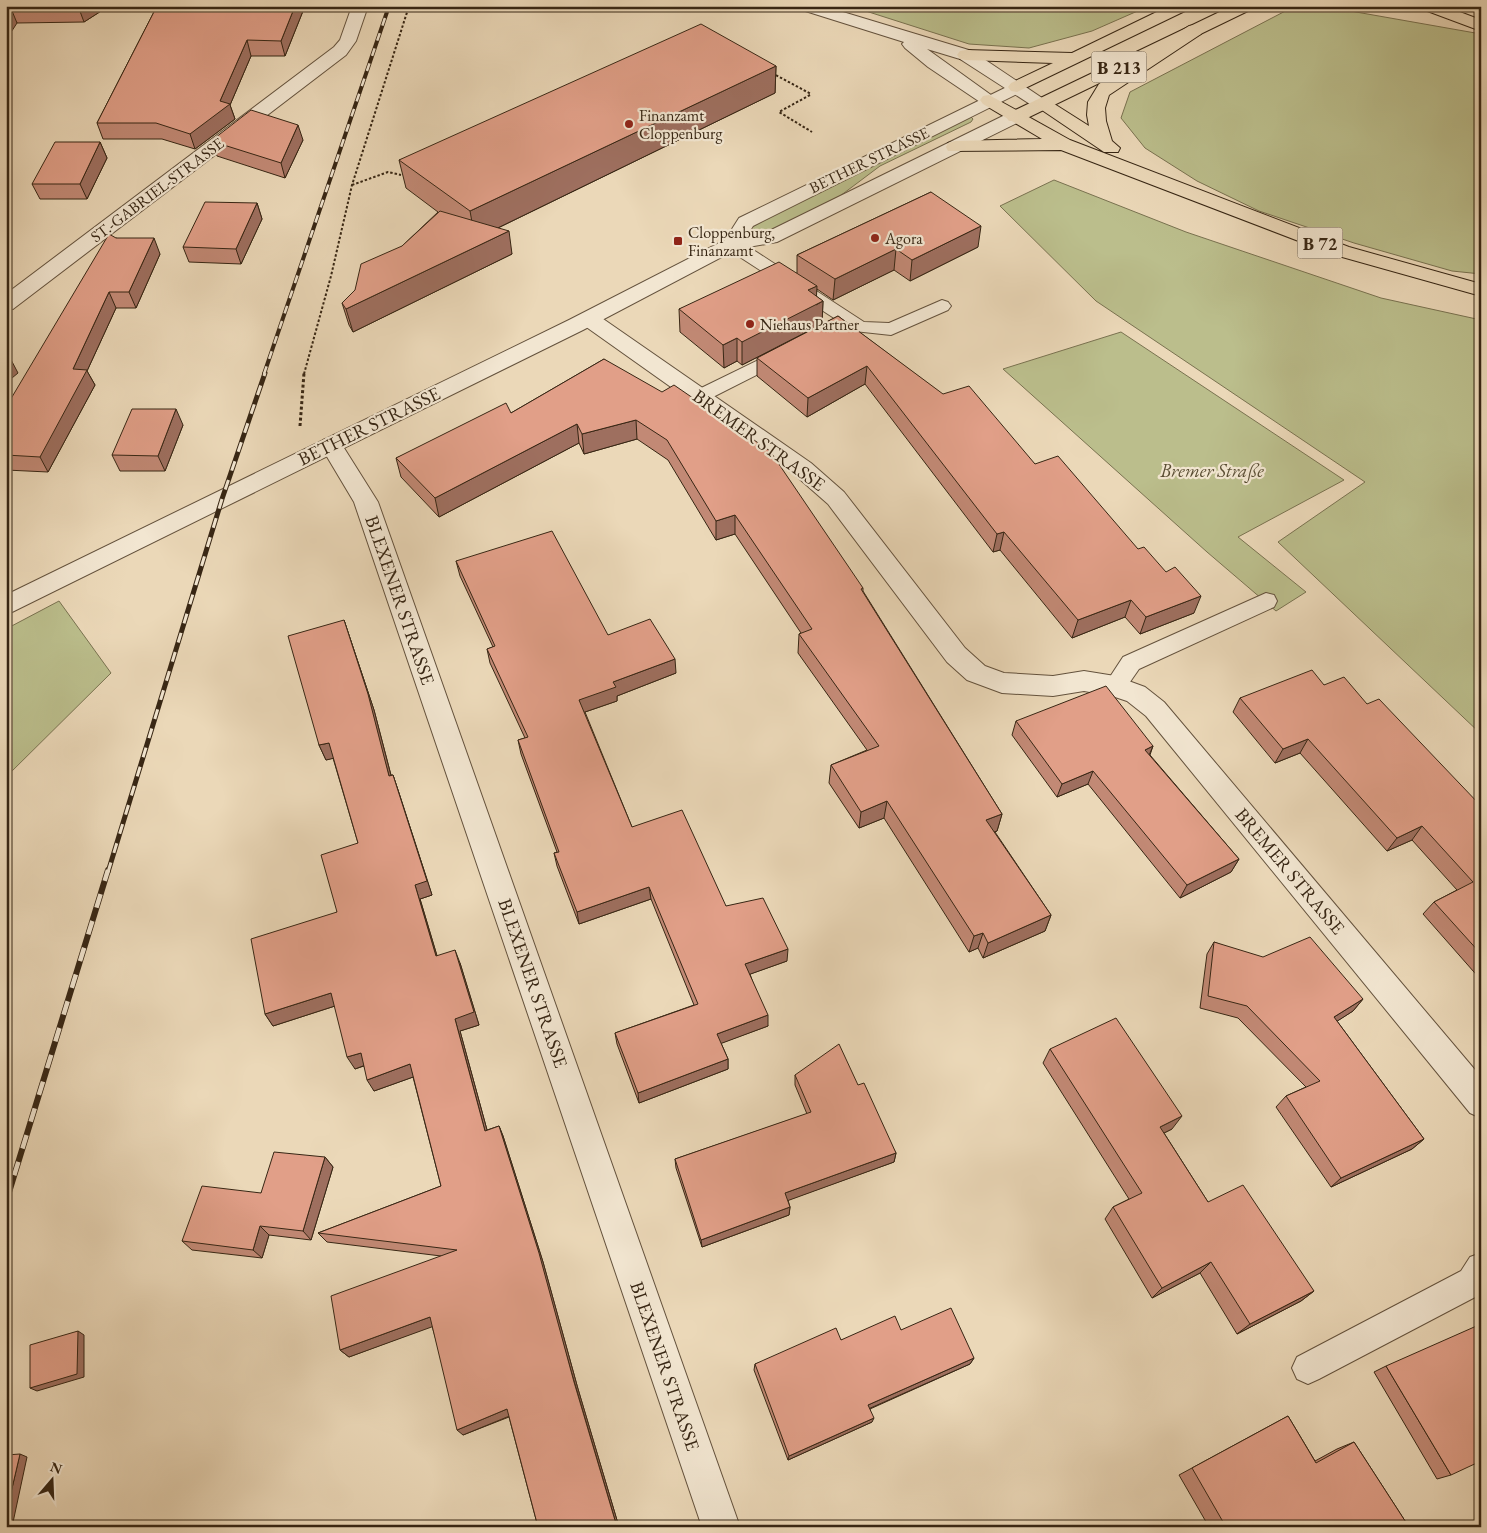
<svg xmlns="http://www.w3.org/2000/svg" width="1487" height="1533" viewBox="0 0 1487 1533" font-family="'EB Garamond',serif">
	<style>
		.green { fill: #bbbe8c; stroke: #797250 }
		.lines { fill: none; stroke-linecap: round; stroke-linejoin: round }
		.service-casing { stroke: #64523d; stroke-width: 2 }
		.minor-casing { stroke: #64523d; stroke-width: 2 }
		.tertiary-casing { stroke: #64523d; stroke-width: 2 }
		.primary-casing { stroke: #372614; stroke-width: 2 }
		.trunk-casing { stroke: #372614; stroke-width: 2 }
		.path-far1 { stroke: #372614; stroke-width: 2; stroke-dasharray: 2.5 2; stroke-linecap: butt }
		.path { stroke: #372614; stroke-width: 3; stroke-dasharray: 3 2.5; stroke-linecap: butt }
		.service { fill: #f2e6d1; fill-rule: evenodd }
		.minor { fill: #f2e6d1; fill-rule: evenodd }
		.tertiary { fill: #f2e6d1; fill-rule: evenodd }
		.primary { fill: #ebd8b8; fill-rule: evenodd }
		.trunk { fill: #ebd8b8; fill-rule: evenodd }
		.rail-far2-casing { stroke: #372614; stroke-width: 4 }
		.rail-far1-casing { stroke: #372614; stroke-width: 5 }
		.rail-casing { stroke: #372614; stroke-width: 6 }
		.rail-far2 { stroke: #f2e6d1; stroke-width: 2.5; stroke-dasharray: 8; stroke-linecap: butt }
		.rail-far1 { stroke: #f2e6d1; stroke-width: 3; stroke-dasharray: 10; stroke-linecap: butt }
		.rail { stroke: #f2e6d1; stroke-width: 4.5; stroke-dasharray: 14; stroke-linecap: butt }
		.wall { fill: #c28975; stroke: #372614 }
		.shaded-wall { fill: #9e6f5f; stroke: #372614 }
		.building { fill: #e19f88; stroke: #372614 }
		.poi-dot { fill: #8f2418; stroke: #f2e6d1; stroke-width: 2 }
		.labels { text-anchor: middle; dominant-baseline: central; stroke-width: 4.5; stroke-linejoin: round; paint-order: stroke }
		.far-poi-label { font-size: 16px; fill: #372614; stroke: #f2e6d1; text-anchor: start }
		.far-street-label { font-size: 16px; fill: #372614; stroke: #f2e6d1 }
		.shield { fill: #f2e6d1; stroke: #6f604d; stroke-width: 1 }
		.shield-label { font-size: 18px; font-weight: bold; fill: #372614 }
		.street-label { font-size: 19px; fill: #372614; stroke: #f2e6d1 }
		.park-label { font-size: 19px; font-style: italic; fill: #584c32; stroke: #f2e6d1 }
	</style>
	<rect width="100%" height="100%" fill="#ebd8b8"/>
	<filter id="stains"><feTurbulence type="fractalNoise" baseFrequency=".004" numOctaves="4"/><feColorMatrix values="0 0 0 0 .2 0 0 0 0 .09 0 0 0 0 .02 0 0 0 .5 -.17"/></filter>
	<radialGradient id="worn" r=".72"><stop offset=".6" stop-color="#630" stop-opacity="0"/><stop offset="1" stop-color="#630" stop-opacity=".3"/></radialGradient>
	<path class="green" d="M850,6H1149L1092,31L1029,48L969,44Z
		M1295,6H1322L1481,34V274L1452,271L1354,243L1259,211L1197,181L1145,148L1121,118L1130,92Z
		M970,116L973,119L971,122L880,166L840,196L764,234L757,236L747,232V228Z
		M1054,180L1186,232L1381,298L1481,320V734L1278,542L1365,482L1096,301L1000,206Z
		M1121,332L1344,480L1238,537L1306,592L1276,611L1207,552L1003,369Z
		M59,601L111,673L6,777V629Z"/>
	<g class="lines">
		<defs>
			<path id="service" d="M732,239L738,240L864,322L889,323L942,300L948,302L951,306L948,310L891,335L854,331L726,248L723,244L726,240Z
				M785,347L792,349L794,353L792,357L707,400L700,402L693,400L690,396L693,392Z
				M1266,593L1274,595L1277,601L1274,607L1139,669L1123,692L1115,695L1107,692L1104,686L1123,657Z
				M1481,1253V1294L1319,1379L1308,1384L1297,1379L1292,1368L1297,1357L1461,1271L1470,1257Z"/>
			<path id="minor" d="M352,6H368L356,41L346,55L13,309L6,310V294L334,47L340,40Z
				M797,6H823L972,51L1051,104L1048,108H1036L960,59L927,49L998,100L995,104H983L928,67L905,48L902,44L904,42L799,9Z
				M589,312L596,314L811,463L844,492L965,648L985,666L1004,673L1053,676L1084,671L1115,676L1145,687L1164,702L1481,1077V1118L1470,1113L1146,716L1127,701L1112,696L1084,691L1053,696L1002,693L967,680L947,662L828,504L795,475L582,324L578,319L582,314Z
				M331,437L339,440L378,502L740,1527H702L354,502L320,445L323,440Z"/>
			<path id="tertiary" d="M1017,82L1023,83L1026,87L1023,91L753,226L747,236L765,233L1009,113H1021L1024,117L1021,121L777,242L737,249L583,330L6,615V595L569,320L725,240L739,218Z"/>
			<path id="primary" d="M1169,6H1191L1189,9L1017,92L1011,91L1008,87L1011,83L1053,63L966,60L960,59L957,55L960,51L966,50L1072,53Z
				M1232,6H1254L1252,9L1021,121H1009L1006,117L1009,113Z"/>
			<path id="trunk" d="M1420,6H1444L1481,20V31L1422,9Z
				M1195,25L1201,26L1203,30L1201,34L1109,95L1105,108L1106,121L1112,141L1120,148L1118,152H1104L1033,104L1036,100H1048L1089,126L1087,115L1088,102L1099,84L1189,26Z
				M989,95L1070,140L1349,247L1481,284V296L1335,255L1061,150L948,151L946,147L948,143L955,141L1042,139L983,104L980,100L983,96Z"/>
		</defs>
		<use href="#service" class="service-casing"/>
		<use href="#minor" class="minor-casing"/>
		<use href="#tertiary" class="tertiary-casing"/>
		<use href="#primary" class="primary-casing"/>
		<use href="#trunk" class="trunk-casing"/>
		<path class="path-far1" d="M772,73L811,94
			M810,95L779,112L812,132
			M352,185L388,172L401,175
			M304,374L331,276L352,185L409,6"/>
		<path class="path" d="M300,426L304,373"/>
		<use href="#service" class="service"/>
		<use href="#minor" class="minor"/>
		<use href="#tertiary" class="tertiary"/>
		<use href="#primary" class="primary"/>
		<use href="#trunk" class="trunk"/>
		<defs>
			<path id="rail-far2" d="M264,374L389,6"/>
			<path id="rail-far1" d="M108,872L222,499L265,373"/>
			<path id="rail" d="M6,1202L108,870"/>
		</defs>
		<use href="#rail-far2" class="rail-far2-casing"/>
		<use href="#rail-far1" class="rail-far1-casing"/>
		<use href="#rail" class="rail-casing"/>
		<use href="#rail-far2" class="rail-far2"/>
		<use href="#rail-far1" class="rail-far1"/>
		<use href="#rail" class="rail"/>
	</g>
	<path class="wall" d="M6,6H109L84,22L17,23Z
		M157,6H305L285,56H251L230,105L235,119L195,149L162,139H103L97,123Z
		M776,66L775,93L498,228L512,254L353,332L349,325L342,303L438,212L406,188L399,160Z
		M303,140L285,178L217,156L211,141Z
		M100,142L107,158L87,199H40L32,184Z
		M931,192L978,247L910,281L894,270L833,300L817,289L816,296L823,301L822,324L742,365L737,361L724,368L680,332L679,309L797,273V255Z
		M257,203L262,219L241,264L189,262L183,247Z
		M116,238L160,254L136,308H116L87,371L95,385L48,472L6,470V407Z
		M838,316L1035,464L1138,549L1194,613L1140,634L1125,617L1072,638L1000,550L993,552L865,384L807,417L757,376V358Z
		M604,359L863,588V591L1002,814L997,831L995,832L1051,915L1045,931L983,958L978,948L969,952L884,818L859,828L829,783L831,765L867,750L798,653L799,634L801,633L735,534L716,540L668,460L637,439L584,454L579,443L439,517L401,477L396,458L511,413Z
		M183,425L165,471H120L112,455Z
		M456,561L608,635L676,673L617,696V701L585,712L632,827L726,906L787,961L750,974L768,1026L721,1043L728,1059V1069L639,1103L617,1044L615,1033L694,1005L651,899L579,924L557,866L554,853L557,852L521,754L518,740L525,738L490,663L487,649L493,647L460,576Z
		M344,620L374,710L391,775H393L398,790L432,895L420,899L437,956L460,963L479,1025L460,1031L487,1130L499,1126L503,1136L543,1262L578,1389L619,1527H538L509,1417L463,1435L432,1326L349,1357L340,1350L441,1256L327,1242L318,1233L441,1186L413,1077L374,1091L364,1066L355,1069L335,1006L273,1026L265,1014L337,912L358,843L333,758L326,760L319,745Z
		M1324,685L1367,704L1481,806V980L1423,914L1434,902L1457,890L1412,840L1387,851L1300,753L1275,763L1233,712L1240,698Z
		M1016,721L1153,746L1150,755L1239,859L1231,872L1180,898L1088,784L1057,797L1012,735Z
		M1214,942L1363,999L1353,1011L1337,1021L1424,1139L1412,1149L1331,1187L1276,1107L1286,1096L1306,1087L1238,1018L1200,1008L1207,954Z
		M1050,1049L1172,1129L1164,1133L1208,1202L1314,1291L1301,1301L1237,1334L1200,1273L1152,1298L1105,1219L1113,1207L1129,1199L1043,1063Z
		M795,1075L858,1085L896,1153L894,1162L788,1200L790,1207L789,1215L702,1247L676,1168L675,1159L807,1114L795,1085Z
		M325,1157L333,1167L311,1240L269,1235L262,1258L192,1250L182,1241L261,1193Z
		M901,1330L974,1358L970,1364L870,1409L872,1422L788,1460L754,1370L755,1364L841,1340Z
		M1386,1366L1451,1475L1437,1479L1374,1372Z
		M1288,1416L1315,1461L1337,1449L1354,1442L1409,1527H1209L1179,1475Z"/>
	<path class="shaded-wall" d="M6,6H10L17,23L6,40Z
		M78,6H109L84,22Z
		M295,6H305L285,56L281,41Z
		M247,40L251,56L230,105L235,119L195,149L190,134L220,101Z
		M776,66L775,93L475,239L470,211Z
		M298,125L303,140L285,178L281,163Z
		M100,142L107,158L87,199L80,184Z
		M257,203L262,219L241,264L236,249Z
		M981,226L978,247L910,281L912,260Z
		M509,231L512,254L353,332L346,309Z
		M154,238L160,254L136,308L129,292Z
		M896,249L894,270L833,300L835,279Z
		M817,286L816,305L823,301L822,324L742,365V342L808,290Z
		M109,292L116,308L87,371L95,385L48,472L40,457L73,369Z
		M737,338V361L724,368L723,345Z
		M8,354L18,373L6,383V355Z
		M867,366L865,384L807,417L808,398Z
		M176,409L183,425L165,471L158,456Z
		M636,420L637,439L584,454L582,434Z
		M577,424L579,443L439,517L435,498Z
		M735,515V534L716,540V521Z
		M1004,532L1000,550L993,552L997,534Z
		M1201,596L1194,613L1140,634L1146,617Z
		M1131,600L1125,617L1072,638L1078,620Z
		M344,620L374,710L395,791L389,776Z
		M675,659L676,673L617,696V701L582,713L579,700L613,682Z
		M1308,739L1300,753L1275,763L1283,749Z
		M329,743L335,758L326,760L319,745Z
		M1153,746L1147,760L1145,750Z
		M1093,771L1088,784L1057,797L1062,784Z
		M393,775L398,790L432,895L420,899L441,969L436,956L415,885Z
		M887,801L884,818L859,828L861,812Z
		M1002,814L997,831L982,836L986,820Z
		M1422,826L1412,840L1387,851L1397,838Z
		M1239,859L1231,872L1180,898L1187,885Z
		M649,887L651,899L579,924L577,912Z
		M1051,915L1045,931L983,958L988,943Z
		M983,933L978,948L969,952L974,936Z
		M788,949L787,961L745,976V964Z
		M455,950L460,963L479,1025L460,1031L490,1141L485,1131L455,1019Z
		M331,993L338,1005L273,1026L265,1014Z
		M1363,999L1353,1011L1325,1029L1334,1017Z
		M768,1015V1026L717,1045V1034Z
		M361,1053L368,1064L355,1069L347,1057Z
		M728,1059V1069L639,1103L638,1093Z
		M410,1064L416,1076L374,1091L367,1080Z
		M1182,1116L1172,1129L1150,1140L1160,1127Z
		M499,1126L503,1136L543,1262L578,1389L619,1527H617Z
		M1424,1139L1412,1149L1331,1187L1341,1178Z
		M896,1153L894,1162L784,1202L785,1193Z
		M325,1157L333,1167L311,1240L303,1231Z
		M790,1207L789,1215L702,1247L701,1240Z
		M260,1226L269,1235L262,1258L253,1250Z
		M1211,1262L1200,1273L1152,1298L1162,1288Z
		M1314,1291L1301,1301L1237,1334L1250,1324Z
		M430,1317L437,1325L349,1357L340,1350Z
		M78,1331L84,1335V1377L37,1391L30,1388Z
		M974,1358L970,1364L866,1410L868,1405Z
		M507,1409L512,1415L463,1435L457,1430Z
		M874,1418L872,1422L788,1460L789,1456Z
		M20,1454L27,1457L12,1527H6V1514Z"/>
	<path class="building" d="M157,6H295L281,41L247,40L220,101L230,104L190,134L156,123H97Z
		M701,24L776,66L470,211L399,160Z
		M251,110L298,125L281,163L211,141Z
		M55,142H100L80,184H32Z
		M931,192L981,226L912,260L896,249L835,279L797,255Z
		M205,202L257,203L236,249L183,247Z
		M440,211L509,231L346,309L342,303L355,290L361,264L402,246Z
		M109,234L116,238H154L129,292H109L73,369L87,370L40,457L6,455V407Z
		M779,262L817,286L808,290L823,301L742,342L737,338L723,345L679,309Z
		M838,316L943,394L969,386L1035,464L1058,456L1138,549L1144,547L1166,572L1175,567L1201,596L1146,617L1131,600L1078,620L1004,532L997,534L867,366L808,398L757,358Z
		M604,359L662,392L674,385L770,451L863,588L861,589L1002,814L986,820L1051,915L988,943L983,933L974,936L887,801L861,812L831,765L879,746L799,634L812,629L735,515L716,521L667,440L636,420L582,434L577,424L435,498L396,458L506,403L511,413Z
		M132,409H176L158,456L112,455Z
		M552,531L608,635L650,619L675,659L613,682L616,687L579,700L632,827L682,810L726,906L763,898L788,949L745,964L768,1015L717,1034L728,1059L638,1093L615,1033L698,1004L649,887L577,912L554,853L559,852L518,740L528,737L487,649L495,646L456,561Z
		M344,620L368,694L389,776L393,775L427,881L415,885L436,956L455,950L474,1012L455,1019L485,1131L499,1126L539,1253L574,1382L617,1527H538L507,1409L457,1430L430,1317L340,1350L331,1296L457,1250L318,1233L441,1186L410,1064L367,1080L361,1053L347,1057L331,993L265,1014L251,939L337,912L321,855L358,843L329,743L319,745L288,636Z
		M1312,670L1324,685L1344,677L1367,704L1379,699L1481,806V954L1434,902L1473,882L1422,826L1397,838L1308,739L1283,749L1240,698Z
		M1106,686L1153,746L1145,750L1239,859L1187,885L1093,771L1062,784L1016,721Z
		M1310,937L1363,999L1334,1017L1424,1139L1341,1178L1286,1096L1320,1081L1247,1006L1208,996L1214,942L1263,957Z
		M1116,1018L1182,1116L1160,1127L1208,1202L1243,1185L1314,1291L1250,1324L1211,1262L1162,1288L1113,1207L1142,1193L1050,1049Z
		M839,1044L858,1085L864,1083L896,1153L785,1193L790,1207L701,1240L675,1159L811,1112L795,1075Z
		M274,1152L325,1157L303,1231L260,1226L253,1250L182,1241L202,1186L261,1193Z
		M951,1308L974,1358L868,1405L874,1418L789,1456L755,1364L836,1328L841,1340L895,1316L901,1330Z
		M1481,1324V1461L1451,1475L1386,1366Z
		M78,1331L77,1374L30,1388V1345Z
		M1288,1416L1316,1463L1354,1442L1409,1527H1226L1192,1468Z
		M20,1454L6,1514V1455Z
		M1012,1522L1014,1527H1002Z"/>
	<g class="poi-dot">
		<circle cx="629" cy="124" r="5"/>
		<circle cx="875" cy="238" r="5"/>
		<rect x="673" y="236" width="10" height="10" rx="2.5"/>
		<circle cx="750" cy="324" r="5"/>
	</g>
	<g class="labels">
		<g class="far-poi-label">
			<text x="639" y="115">Finanzamt<tspan x="639" dy="18">Cloppenburg</tspan></text>
			<text x="688" y="232">Cloppenburg,<tspan x="688" dy="18">Finanzamt</tspan></text>
			<text x="885" y="238">Agora</text>
			<text x="760" y="324">Niehaus Partner</text>
		</g>
		<g class="far-street-label">
			<text transform="translate(869 160) rotate(-26)">BETHER STRASSE</text>
			<text transform="translate(157 190) rotate(-37)">ST.-GABRIEL-STRASSE</text>
		</g>
		<g class="shield">
			<rect x="1091.5" y="51.5" width="55" height="31" rx="4"/>
			<rect x="1297.5" y="227.5" width="45" height="31" rx="4"/>
		</g>
		<g class="shield-label">
			<text x="1119" y="67">B 213</text>
			<text x="1320" y="243">B 72</text>
		</g>
		<g class="street-label">
			<text transform="translate(369 426) rotate(-26)">BETHER STRASSE</text>
			<text transform="translate(759 440) rotate(36)">BREMER STRASSE</text>
			<text transform="translate(400 600) rotate(71)">BLEXENER STRASSE</text>
			<text transform="translate(1290 871) rotate(50)">BREMER STRASSE</text>
			<text transform="translate(533 983) rotate(71)">BLEXENER STRASSE</text>
			<text transform="translate(665 1366) rotate(71)">BLEXENER STRASSE</text>
		</g>
		<g class="park-label">
			<text x="1212" y="470">Bremer Straße</text>
		</g>
	</g>
	<rect width="1487" height="1533" fill="none" stroke="#ebd8b8" stroke-width="25"/>
	<rect x="8" y="8" width="1472" height="1518" fill="none" stroke="#372614" stroke-width="2.5"/>
	<rect x="12" y="12" width="1462" height="1508" fill="none" stroke="#372614"/>
	<g transform="translate(52 1480) rotate(19)" stroke="#f2e6d1" stroke-width="4" paint-order="stroke">
	<path d="M0-4L9 19L0 12L-9 19Z" fill="#372614"/>
	<text y="-8" font-size="14" font-weight="bold" text-anchor="middle" fill="#372614">N</text>
	</g>
	<rect width="100%" height="100%" filter="url(#stains)"/>
	<rect width="100%" height="100%" fill="url(#worn)"/>
</svg>
